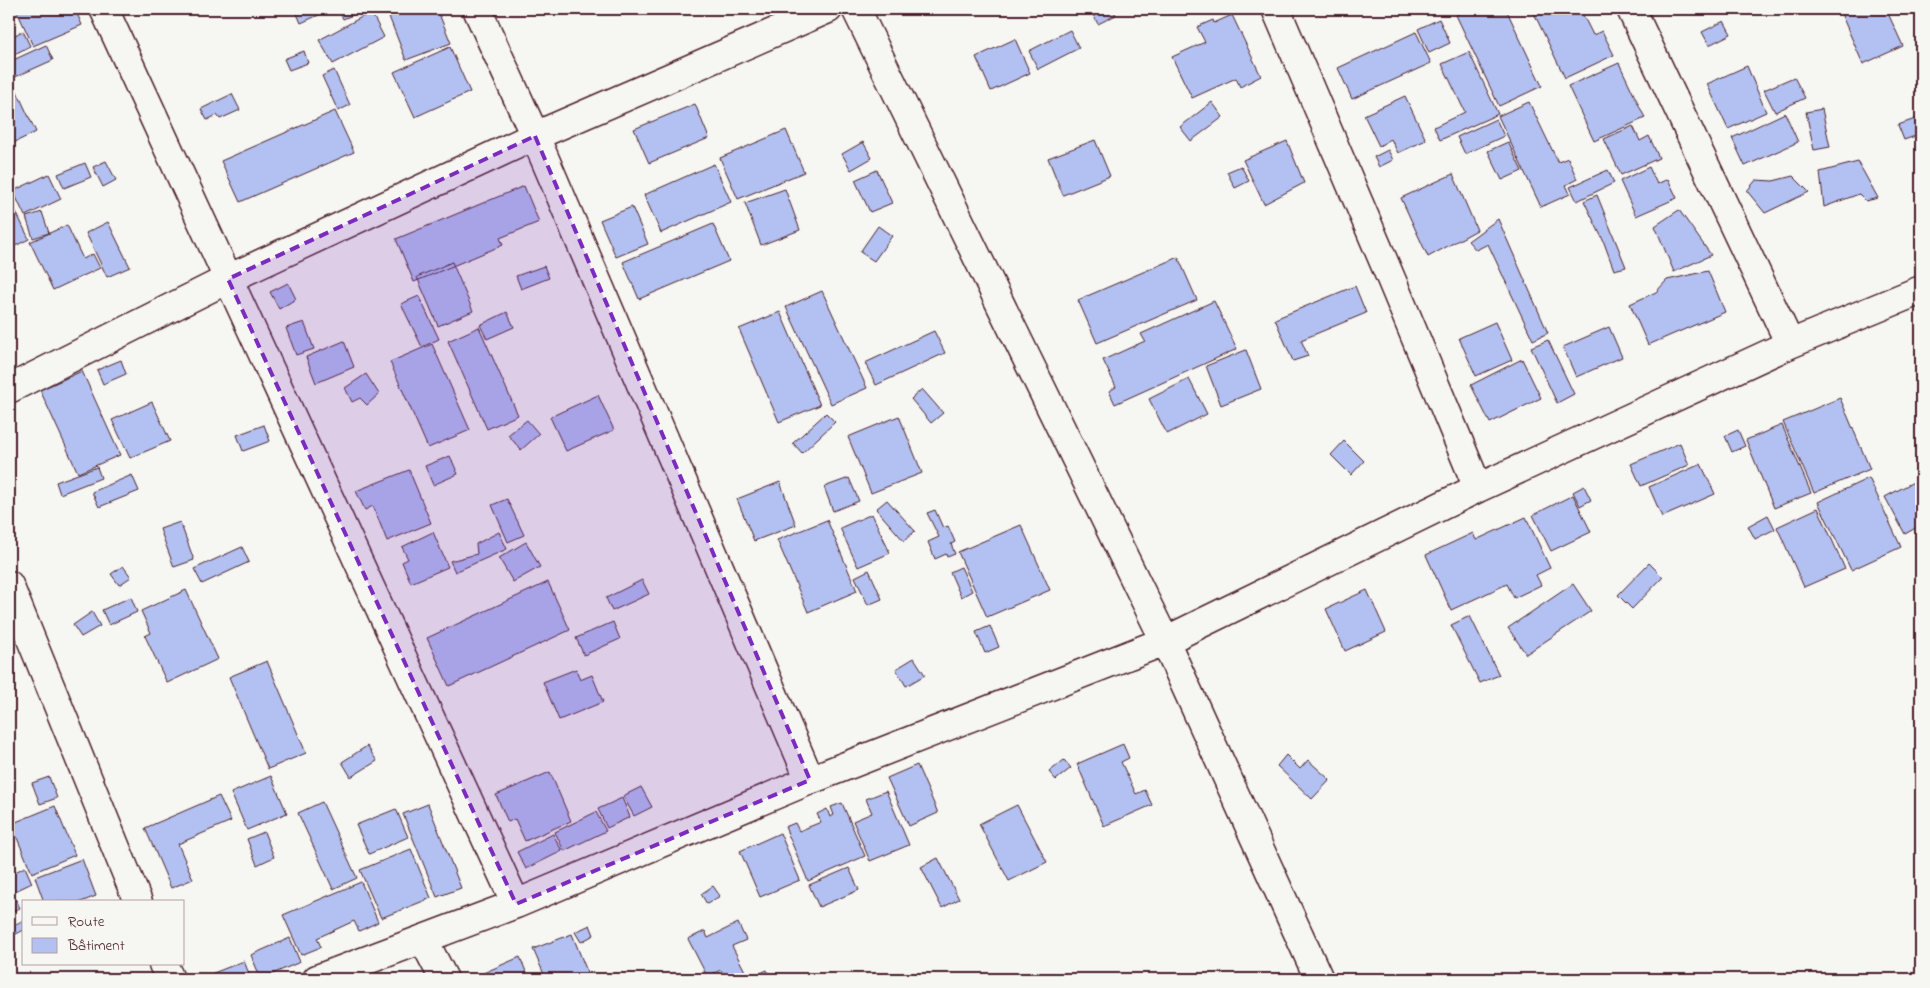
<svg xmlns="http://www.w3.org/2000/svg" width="1930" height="988" viewBox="0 0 1930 988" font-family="'Indie Flower',sans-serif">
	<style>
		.building { fill: #b2c1f1; stroke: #4a1f2b }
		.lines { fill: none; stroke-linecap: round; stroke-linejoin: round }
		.minor-casing { stroke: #4a1f2b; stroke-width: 31 }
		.minor { stroke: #f6f6f2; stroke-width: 28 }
		.marked { fill: #7b2cbf; fill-opacity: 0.2; stroke: #7b2cbf; stroke-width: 4; stroke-dasharray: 10 6; stroke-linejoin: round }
	</style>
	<rect width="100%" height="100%" fill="#f6f6f2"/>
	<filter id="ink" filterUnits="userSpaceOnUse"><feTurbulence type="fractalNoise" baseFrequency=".02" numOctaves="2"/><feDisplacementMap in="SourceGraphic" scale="10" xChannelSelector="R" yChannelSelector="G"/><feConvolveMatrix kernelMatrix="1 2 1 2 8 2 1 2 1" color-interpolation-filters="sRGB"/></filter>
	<g filter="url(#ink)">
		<path class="building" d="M16,9H75L82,25L33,46Z
			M295,9H332L301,23Z
			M339,9H367L343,19Z
			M386,9H437L451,43L406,60Z
			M1090,9H1113L1116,15L1098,24Z
			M1470,9H1506L1542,86L1499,106L1456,15Z
			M1532,9H1580L1593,35L1602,31L1614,55L1565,78Z
			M1839,9H1886L1903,46L1863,64Z
			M371,12L384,37L333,64L319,40Z
			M1232,15L1261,76L1240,87L1236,78L1192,98L1172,57L1205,42L1197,27L1213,20L1214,23Z
			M1439,19L1450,43L1429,53L1418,29Z
			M1724,21L1731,34L1709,45L1702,32Z
			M1070,30L1079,48L1038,69L1029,51Z
			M23,31L30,46L9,57V38Z
			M1416,32L1431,63L1352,99L1338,68Z
			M1015,39L1030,73L991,91L976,57Z
			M46,45L53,60L13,78L9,68V62Z
			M450,47L470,92L415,117L394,72Z
			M304,51L308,63L289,70L284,59Z
			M1469,52L1498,114L1440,140L1434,127L1465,112L1442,64Z
			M1619,63L1645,118L1594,141L1568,86Z
			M1747,66L1766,112L1728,129L1707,84Z
			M334,70L350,105L338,111L322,76Z
			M1794,77L1805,98L1775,112L1764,90Z
			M13,83L36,132L9,145V85Z
			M232,94L240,110L220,119L217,115L207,120L201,109Z
			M1405,96L1426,140L1398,153L1391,139L1379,146L1364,115Z
			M1212,102L1223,117L1191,141L1180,127Z
			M1529,102L1558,162L1568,158L1577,179L1566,185L1570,194L1541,207L1498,116Z
			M695,104L709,138L649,163L634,129Z
			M1822,109L1830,147L1814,150L1806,112Z
			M335,111L354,152L240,202L221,161Z
			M1785,113L1798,142L1745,166L1732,138Z
			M1921,117V134L1904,140L1898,125Z
			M1496,119L1504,136L1465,154L1457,137Z
			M1633,126L1640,141L1649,136L1659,158L1621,175L1604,139Z
			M786,130L804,172L738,199L720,158Z
			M1095,140L1110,176L1063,195L1048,158Z
			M1287,141L1304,183L1264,204L1243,160Z
			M863,142L872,158L851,170L842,154Z
			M1508,142L1522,171L1502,180L1488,151Z
			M1388,150L1393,160L1379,167L1374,157Z
			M106,161L116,180L103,187L93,167Z
			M1858,162L1878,198L1866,201L1859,194L1824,207L1820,172Z
			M85,163L91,177L64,188L58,174Z
			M714,164L731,202L661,233L644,195Z
			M1241,166L1249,181L1235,188L1227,172Z
			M1649,167L1657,184L1668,179L1677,198L1636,216L1620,181Z
			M877,170L892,203L870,212L855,180Z
			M1608,170L1614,183L1577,201L1570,187Z
			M49,174L61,199L25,216L13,191Z
			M1453,174L1477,230L1428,257L1401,198Z
			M1793,176L1809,192L1765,213L1747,191L1756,180L1773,181Z
			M524,186L539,222L500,238L503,245L414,282L396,239Z
			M785,189L800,230L761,245L745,203Z
			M1597,195L1626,267L1614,270L1603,240L1584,201Z
			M9,197L29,239L9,249Z
			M632,207L648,244L616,257L600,220Z
			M1679,210L1711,255L1674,272L1655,226Z
			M42,212L49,233L33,238L26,217Z
			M1498,219L1548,333L1533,340L1488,244L1476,250L1468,241Z
			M108,222L130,267L107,277L86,233Z
			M713,224L729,261L639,299L623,262Z
			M67,225L83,259L93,254L100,268L53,290L30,242Z
			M878,226L892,236L874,261L860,252Z
			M1178,257L1197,300L1097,343L1078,300Z
			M452,262L473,311L438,326L417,277Z
			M544,266L549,278L521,289L516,276Z
			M1708,271L1725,312L1648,345L1630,304L1656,292L1667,280Z
			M288,283L296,299L279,309L270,292Z
			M1355,286L1366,313L1301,340L1308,356L1293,361L1275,319Z
			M822,291L867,388L831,404L786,307Z
			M419,296L439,339L422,347L401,304Z
			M1214,301L1237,349L1115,404L1109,391L1116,387L1103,360L1145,341L1141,334Z
			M507,312L514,327L487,339L480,325Z
			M780,312L820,405L779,422L739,329Z
			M304,322L314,349L296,355L286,328Z
			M1495,322L1512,360L1476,376L1459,338Z
			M479,327L518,415L487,429L448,341Z
			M1609,327L1622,357L1576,377L1563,347Z
			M934,331L945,353L876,385L865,363Z
			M1548,340L1574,394L1557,403L1531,347Z
			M344,341L354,367L316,383L306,357Z
			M432,344L470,430L428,448L390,362Z
			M1246,350L1261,389L1221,405L1206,366Z
			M1522,359L1541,398L1490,423L1471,385Z
			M121,360L126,374L103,384L97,370Z
			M82,371L120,455L78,473L40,390Z
			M366,374L379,394L367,405L360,398L352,402L345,388Z
			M1189,379L1207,414L1167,434L1149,399Z
			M922,389L943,413L931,423L911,399Z
			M598,395L614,430L566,451L550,417Z
			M1840,398L1870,469L1814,493L1783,422Z
			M152,402L170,441L130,458L112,420Z
			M826,413L835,422L802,453L793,443Z
			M899,416L922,473L871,493L848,437Z
			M527,420L539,434L521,450L508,435Z
			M264,425L270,441L243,451L237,435Z
			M1782,425L1811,493L1774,508L1746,440Z
			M1738,430L1745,446L1732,452L1725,436Z
			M1344,441L1364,461L1351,475L1331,455Z
			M1680,443L1689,465L1641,486L1631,464Z
			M450,456L458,474L433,485L425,466Z
			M1701,464L1715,494L1662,517L1649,487Z
			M97,467L101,478L60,494L56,482Z
			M409,470L431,523L387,541L373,506L365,510L356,491Z
			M132,475L139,491L99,507L92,492Z
			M849,478L859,501L833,511L824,487Z
			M1869,478L1901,547L1851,570L1818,502Z
			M1921,478V525L1905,534L1885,497Z
			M780,482L796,525L754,541L737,499Z
			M1584,486L1591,500L1580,506L1573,492Z
			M1573,495L1591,532L1551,551L1533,515Z
			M507,499L524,535L508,542L492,505Z
			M887,500L915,531L904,541L876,509Z
			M1818,508L1845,569L1804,587L1777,527Z
			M935,510L943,528L948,526L955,542L951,544L955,554L947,557L946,554L935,559L928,542L939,537L927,513Z
			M872,514L890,553L858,567L840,528Z
			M1768,515L1775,529L1755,539L1748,526Z
			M1526,517L1550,568L1536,575L1541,585L1514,598L1507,584L1451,610L1426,555L1473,533L1476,540Z
			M827,520L857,591L808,612L777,540Z
			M180,522L194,560L174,567L160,529Z
			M1021,525L1050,590L987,617L958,552Z
			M433,532L448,567L411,583L402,562L408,559L402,547Z
			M499,532L507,549L455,572L450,561L477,554L476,544Z
			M526,542L540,567L513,582L499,558Z
			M242,547L249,562L202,584L194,569Z
			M1649,563L1663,577L1632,609L1618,595Z
			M123,566L131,577L119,585L111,574Z
			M961,567L972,591L961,597L950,572Z
			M869,570L882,599L868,605L855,577Z
			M642,580L649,594L612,611L606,598Z
			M548,582L570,630L449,686L427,638Z
			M1573,584L1591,611L1526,654L1508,628Z
			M186,590L218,659L167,683L145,636L151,633L141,611Z
			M1367,590L1386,632L1345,651L1326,609Z
			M131,597L137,612L109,625L102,610Z
			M92,612L100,626L81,637L73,625Z
			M1470,616L1499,675L1480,683L1451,625Z
			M613,622L620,639L584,655L576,638Z
			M990,626L999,647L985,653L976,632Z
			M914,658L925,675L906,686L896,669Z
			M267,661L306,753L268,769L229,677Z
			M576,669L580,680L592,675L603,702L559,720L543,682Z
			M1123,744L1129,758L1121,762L1136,794L1145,790L1152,805L1104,826L1077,764Z
			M367,746L377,761L351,777L342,762Z
			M1286,755L1300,769L1308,760L1330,780L1312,799L1277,766Z
			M1064,760L1071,768L1056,780L1049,772Z
			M917,765L938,813L909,826L887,778Z
			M550,772L571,821L525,841L515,819L508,822L496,795Z
			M271,776L287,813L247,830L231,793Z
			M49,777L57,798L40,804L32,783Z
			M641,787L652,807L634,816L623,796Z
			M886,791L909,845L870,861L853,821L872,813L866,799Z
			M219,796L231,821L178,844L193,879L171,888L145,828Z
			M622,798L630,817L607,828L598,809Z
			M322,802L357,878L333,889L298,813Z
			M842,803L865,856L808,881L785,827L795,823L799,831L821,822L817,814L827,809L830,817L834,815L831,807Z
			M428,804L461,888L437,897L403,814Z
			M1017,805L1047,862L1009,881L979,824Z
			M55,806L75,855L32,873L11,824Z
			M396,809L408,837L369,854L356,825Z
			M596,812L606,831L564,851L555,832Z
			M264,832L274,857L257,865L247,839Z
			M780,833L800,880L760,897L740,851Z
			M553,834L562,851L526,869L517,852Z
			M411,849L431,898L381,918L360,870Z
			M938,858L959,899L942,908L921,867Z
			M82,859L96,896L81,902H44L35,877Z
			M25,867L32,883L9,894V875Z
			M849,868L859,890L819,907L809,885Z
			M361,882L378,922L359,931L354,921L317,938L321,947L301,955L283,915Z
			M713,886L720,896L707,904L701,894Z
			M14,896L20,908L9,913V898Z
			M24,920V930L14,935L10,927Z
			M738,923L746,940L732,946L749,979H725L721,970L707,976L688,939L705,931L708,938Z
			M590,925L594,935L581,942L575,932Z
			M572,934L590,979H546L533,949Z
			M290,938L300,962L261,979L251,955Z
			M520,957L529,979H473L472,978Z
			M244,961L251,979H213L211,974Z
			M767,970L771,979H751L750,978Z"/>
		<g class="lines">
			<defs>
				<path id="minor" d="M104,9L516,904
					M477,9L535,136L810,780
					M856,9L1165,641L1319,979
					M1276,9L1392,281L1478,488
					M1631,9L1790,344
					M9,389L228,279L535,136L828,9
					M9,585L138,902
					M423,939L444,979
					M163,964L170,979
					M317,979L516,904L810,780L1165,641L1478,488L1790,344L1921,290"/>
			</defs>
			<use href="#minor" class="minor-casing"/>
			<use href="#minor" class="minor"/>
		</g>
	</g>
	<path class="marked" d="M535,136L810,780L516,904L228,279Z"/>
	<rect width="1930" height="988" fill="none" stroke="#f6f6f2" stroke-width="30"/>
	<rect x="15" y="15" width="1900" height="958" fill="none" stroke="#4a1f2b" stroke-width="2" filter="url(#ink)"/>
	<rect x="22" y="900" width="162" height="65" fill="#f6f6f2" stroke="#b1a0a2"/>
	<rect x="32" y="917" width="25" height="8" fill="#f6f6f2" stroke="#b1a0a2"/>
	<text x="68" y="926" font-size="15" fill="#4a1f2b">Route</text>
	<rect x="32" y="938" width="25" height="15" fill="#b2c1f1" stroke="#b1a0a2"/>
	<text x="68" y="950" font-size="15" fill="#4a1f2b">Bâtiment</text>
</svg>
